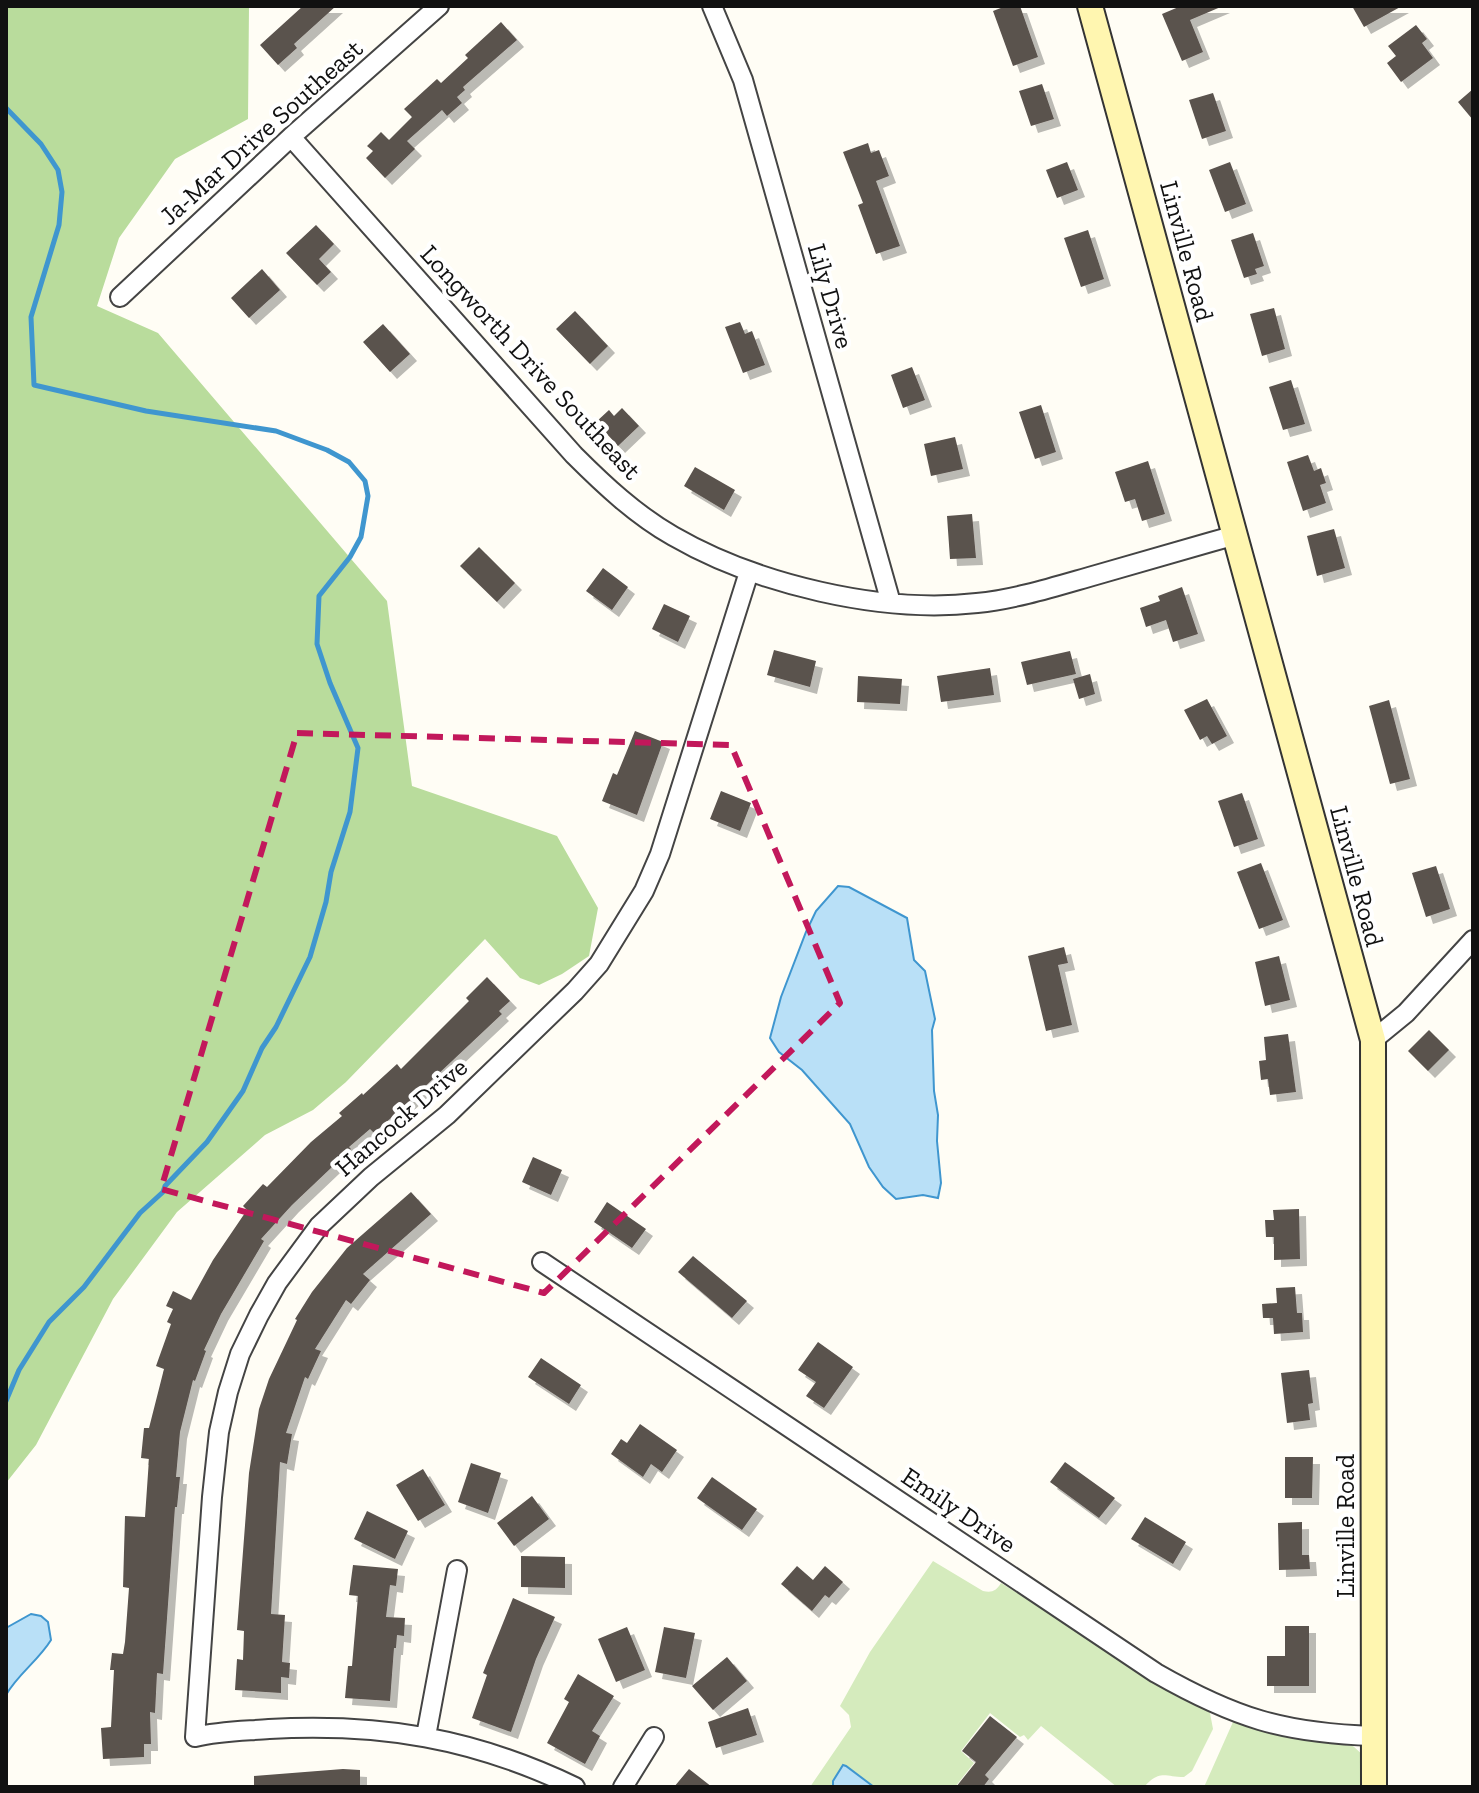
<svg xmlns="http://www.w3.org/2000/svg" width="1479" height="1793" viewBox="0 0 1479 1793" font-family="'Zilla Slab',serif">
	<style>
		.green { fill: #d5ebbd }
		.forest { fill: #b9dc9c }
		.water { fill: #b9e0f7; stroke: #3f96cf; stroke-width: 2 }
		.lines { fill: none; stroke-linecap: round; stroke-linejoin: round }
		.stream { stroke: #3f96cf; stroke-width: 5 }
		.building { fill: #5a524d; filter: url(#shadow) }
		.minor-casing { stroke: #444; stroke-width: 22 }
		.secondary-casing { stroke: #333; stroke-width: 28 }
		.minor { stroke: #fff; stroke-width: 18 }
		.secondary { stroke: #fff6b0; stroke-width: 24 }
		.marked { fill: none; stroke: #c2185b; stroke-width: 6; stroke-dasharray: 16 10; stroke-linejoin: round }
		.labels { text-anchor: middle; dominant-baseline: central; stroke-width: 8; stroke-linejoin: round; paint-order: stroke }
		.street-label { font-size: 26px; fill: #111; stroke: #fff }
	</style>
	<defs>
		<filter id="shadow"><feDropShadow dx="7" dy="7" stdDeviation="0" flood-color="#0004"/></filter>
	</defs>
	<rect width="100%" height="100%" fill="#fffdf5"/>
	<path class="green" d="M933,1561L983,1591C992,1593 996,1591 1001,1583L1210,1713L1213,1729L1192,1771L1184,1777C1165,1777 1160,1769 1144,1787H1117L1041,1726L1028,1740L1024,1735L1020,1737L990,1713L961,1751L974,1763L955,1787H810L851,1727L849,1715L840,1706L870,1652Z
		M1233,1722L1290,1738L1353,1746L1365,1757L1366,1787H1204Z"/>
	<path class="forest" d="M6,6H249L248,119L175,159L119,238L97,306L158,333L387,601L412,786L557,836L598,908L589,956L562,974L539,985L520,978L485,939L346,1082L313,1110L265,1135L177,1212L113,1299L36,1445L6,1483V1123L8,1118L6,1114Z"/>
	<path class="water" d="M838,886L849,887L907,918L914,960L925,971L935,1019L932,1030L934,1091L938,1115L937,1141L941,1183L938,1198L923,1195L896,1199L883,1187L869,1167L850,1124L802,1070L779,1052L770,1038L781,997L806,932L816,911Z
		M31,1614L41,1616L48,1622L51,1640C38,1661 18,1674 6,1695V1628Z
		M843,1765L846,1766L874,1787H833V1781Z"/>
	<g class="lines">
		<path class="stream" d="M6,108L41,144L58,170L62,192L59,225L31,317L34,385L146,411L276,431L327,450L349,462L365,481L368,496L361,537L350,557L319,596L317,644L330,683L358,748L350,812L331,872L326,902L310,957L276,1027L262,1048L243,1091L207,1142L165,1186L163,1192L140,1213L84,1287L49,1322L19,1370L6,1401"/>
	</g>
	<path class="building" d="M303,6H336L294,44L297,48L278,65L260,45Z
		M1006,6H1020L1038,57L1013,66L993,11Z
		M1181,6H1223L1190,20L1203,52L1182,61L1162,14Z
		M1352,6H1402L1364,27Z
		M501,22L517,40L463,87L465,90L457,97L462,103L447,116L442,110L407,141L415,149L385,178L366,158L373,151L367,146L381,132L389,140L412,117L404,109L437,79L441,83L468,58L465,55Z
		M1416,25L1427,39L1422,43L1433,58L1401,82L1387,63L1396,56L1388,46Z
		M1042,84L1054,119L1031,126L1019,91Z
		M1473,89V120L1458,102Z
		M1213,93L1226,131L1202,139L1189,100Z
		M868,143L871,153L879,150L889,176L876,181L900,246L876,254L858,205L863,203L843,152Z
		M1067,162L1078,190L1057,198L1046,170Z
		M1230,162L1246,204L1225,212L1209,170Z
		M316,225L334,244L319,259L331,272L317,285L286,253Z
		M1088,230L1104,279L1081,287L1064,238Z
		M1253,233L1264,266L1255,269L1257,274L1244,278L1231,240Z
		M262,269L280,290L249,318L231,298Z
		M1274,308L1285,349L1262,356L1250,314Z
		M575,311L608,346L590,364L556,329Z
		M740,322L745,334L752,331L765,365L743,373L725,327Z
		M383,324L410,354L390,372L363,342Z
		M912,367L925,400L903,408L891,375Z
		M1291,380L1305,424L1283,430L1269,387Z
		M1041,405L1056,452L1035,459L1019,412Z
		M622,408L639,426L618,446L596,422L609,410L614,416Z
		M955,437L963,469L931,476L924,444Z
		M1308,455L1314,471L1321,468L1326,483L1320,485L1326,503L1303,511L1287,462Z
		M1148,461L1165,514L1142,521L1135,499L1125,502L1115,472Z
		M695,467L735,490L724,510L684,486Z
		M972,514L976,558L950,559L947,516Z
		M1334,529L1345,568L1317,576L1307,536Z
		M479,547L515,583L497,602L460,566Z
		M603,568L628,587L612,610L586,591Z
		M1182,587L1198,634L1173,642L1166,620L1146,627L1140,608L1160,601L1158,596Z
		M664,604L690,616L678,642L652,629Z
		M774,650L816,661L810,687L767,675Z
		M1070,651L1076,674L1027,685L1021,662Z
		M990,668L994,695L941,702L937,676Z
		M1090,674L1095,694L1079,699L1073,679Z
		M858,676L902,679L900,704L857,702Z
		M1207,699L1227,736L1212,744L1207,736L1200,740L1184,710Z
		M1389,700L1410,779L1390,784L1369,706Z
		M635,731L663,742L637,815L602,801L613,773L617,775Z
		M721,791L751,803L740,831L710,819Z
		M1242,793L1258,839L1234,847L1218,801Z
		M1261,863L1283,920L1259,929L1237,872Z
		M1436,866L1450,909L1426,917L1412,873Z
		M1064,947L1068,963L1058,965L1072,1025L1046,1031L1028,956Z
		M1279,956L1290,1000L1265,1006L1255,962Z
		M487,977L510,1001L499,1011L502,1014L401,1109L374,1133L370,1129L349,1147L351,1149L292,1205L261,1239L264,1241L221,1314L204,1350L206,1351L195,1381L193,1380L180,1432L176,1477H180L177,1507H175L163,1674L157,1673L155,1713L150,1712L151,1744H144V1757L103,1759L101,1728L111,1727L114,1670H110L112,1653L123,1654L125,1642L129,1588L123,1587L125,1516L145,1517L149,1459L141,1458L144,1428H149L164,1369L156,1366L171,1324L167,1322L173,1309L166,1306L173,1291L191,1300L213,1260L247,1210L243,1206L263,1184L267,1187L311,1142L342,1116L339,1113L362,1093L363,1095L397,1064L401,1069L469,1001L466,998Z
		M1429,1030L1449,1050L1428,1071L1408,1051Z
		M1288,1034L1296,1092L1270,1095L1268,1079L1261,1080L1259,1061L1266,1060L1264,1037Z
		M533,1157L562,1170L551,1195L522,1182Z
		M411,1192L431,1214L363,1274L370,1280L351,1304L346,1300L315,1349L321,1351L308,1379L305,1377L286,1433L292,1434L287,1464L280,1462L271,1614L285,1615L282,1662L290,1663L289,1678L281,1677V1693L235,1690L237,1659L243,1660L244,1631L237,1630L249,1473L259,1409L269,1379L297,1320L295,1319L312,1292L347,1248Z
		M607,1202L646,1229L632,1248L594,1222Z
		M1299,1209L1300,1259L1274,1260V1237H1266L1265,1220H1274L1273,1210Z
		M693,1256L747,1301L732,1318L678,1272Z
		M1295,1287L1297,1313H1302L1303,1332L1274,1334L1273,1318H1263L1262,1304L1277,1303L1276,1288Z
		M818,1342L853,1367L824,1408L806,1396L816,1382L798,1370Z
		M541,1358L581,1385L569,1404L528,1377Z
		M1309,1370L1313,1403L1308,1404L1310,1420L1287,1423L1281,1373Z
		M640,1424L677,1450L662,1472L651,1464L643,1477L611,1454L621,1439L627,1443Z
		M1285,1457H1313L1312,1498H1285Z
		M1065,1462L1115,1498L1099,1518L1050,1482Z
		M471,1463L501,1473L488,1513L458,1502Z
		M423,1469L445,1505L418,1521L396,1485Z
		M712,1477L757,1509L742,1530L697,1498Z
		M532,1496L549,1519L514,1546L497,1523Z
		M367,1511L408,1531L395,1559L354,1539Z
		M1145,1517L1186,1542L1173,1564L1131,1539Z
		M1302,1522V1555H1309L1310,1569L1279,1570L1278,1523Z
		M521,1556L565,1557V1588L521,1587Z
		M353,1565L398,1569L396,1586L390,1585L386,1617L405,1618L404,1636L397,1635L396,1648H394L390,1701L345,1698L348,1666H352L358,1596L349,1595Z
		M797,1566L813,1580L825,1566L843,1582L829,1598L825,1595L812,1611L781,1584Z
		M513,1598L555,1617L536,1659L511,1732L472,1718L487,1675L483,1673Z
		M1285,1626H1309V1686H1267V1656H1285Z
		M627,1627L645,1670L616,1682L598,1639Z
		M664,1627L695,1633L686,1678L655,1672Z
		M727,1657L747,1681L713,1710L692,1686Z
		M578,1674L614,1696L592,1731L600,1736L585,1764L547,1743L569,1702L564,1699Z
		M748,1708L757,1735L716,1748L708,1722Z
		M990,1716L1017,1737L985,1775L989,1779L983,1787H956L976,1762L962,1751Z
		M343,1769L360,1770V1787H254V1776Z
		M689,1769L712,1787H674Z"/>
	<g class="lines">
		<defs>
			<path id="minor" d="M712,6L743,80L891,603
				M291,137L574,455C604,485 636,515 673,536C756,584 881,614 977,603C1017,599 1057,586 1096,575C1142,562 1189,548 1236,535
				M120,297L291,137L439,6
				M1373,1040L1406,1013L1473,940
				M542,1262L1156,1673C1235,1718 1283,1733 1373,1736
				M426,1736L457,1570
				M575,1787C473,1738 381,1723 269,1729C244,1731 219,1731 195,1737L212,1497L219,1432L228,1392L240,1354L259,1315L277,1283L319,1226L371,1177L447,1115L575,991L599,964L644,891L660,854L749,572
				M623,1787L654,1737"/>
			<path id="secondary" d="M1090,6L1373,1040L1374,1787"/>
		</defs>
		<use href="#minor" class="minor-casing"/>
		<use href="#secondary" class="secondary-casing"/>
		<use href="#minor" class="minor"/>
		<use href="#secondary" class="secondary"/>
	</g>
	<path class="marked" d="M297,733L731,745L840,1003L544,1293L161,1189Z"/>
	<g class="labels">
		<g class="street-label">
			<text transform="translate(261 132) rotate(-42)">Ja-Mar Drive Southeast</text>
			<text transform="translate(1187 251) rotate(75)">Linville Road</text>
			<text transform="translate(831 296) rotate(74)">Lily Drive</text>
			<text transform="translate(531 362) rotate(47)">Longworth Drive Southeast</text>
			<text transform="translate(1357 876) rotate(75)">Linville Road</text>
			<text transform="translate(401 1117) rotate(-41)">Hancock Drive</text>
			<text transform="translate(959 1510) rotate(34)">Emily Drive</text>
			<text transform="translate(1345 1526) rotate(-90)">Linville Road</text>
		</g>
	</g>
	<rect width="1479" height="1793" fill="none" stroke="#111111" stroke-width="16"/>
</svg>
